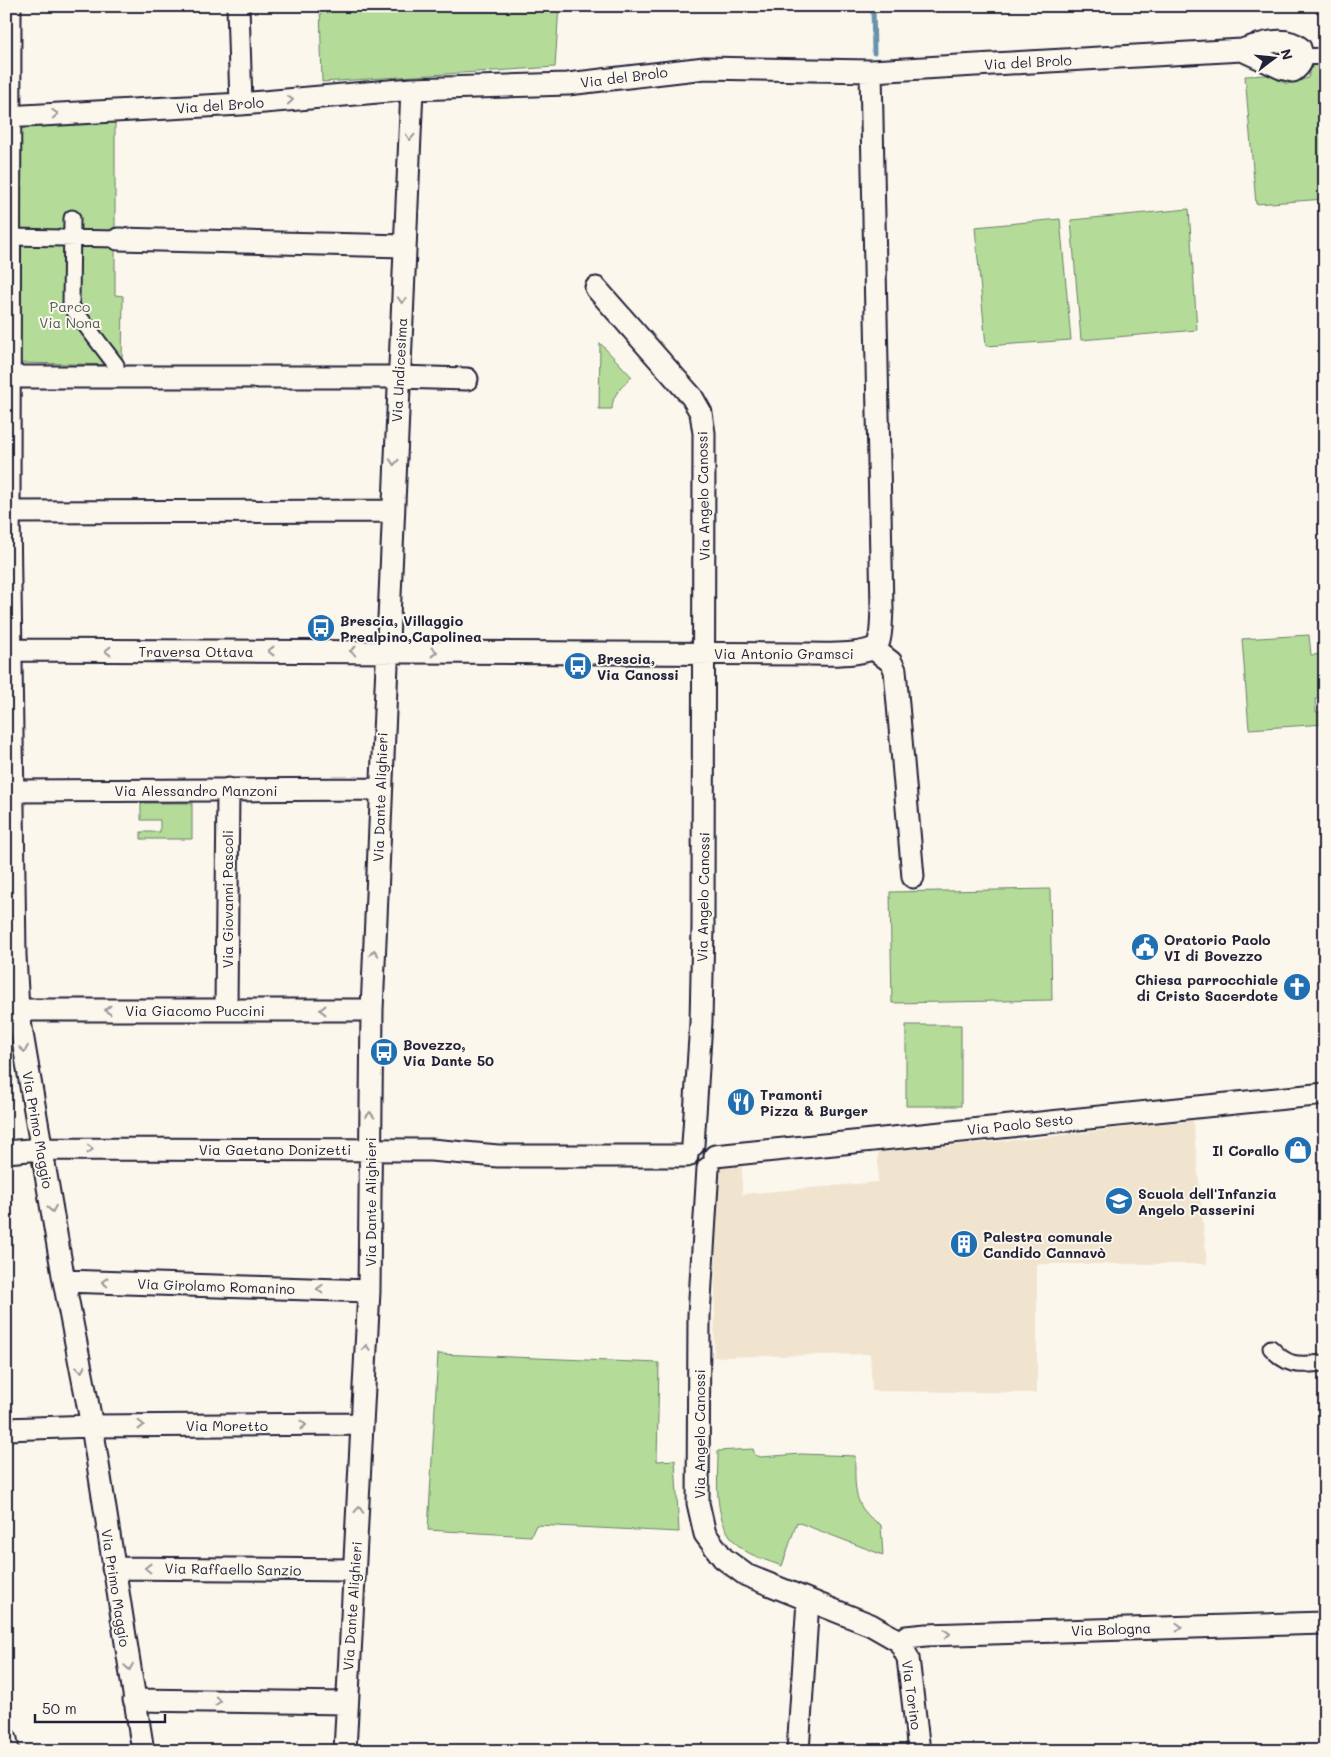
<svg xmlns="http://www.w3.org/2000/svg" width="1331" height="1757" viewBox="0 0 1331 1757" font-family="Mali,sans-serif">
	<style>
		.built { fill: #f1e4cf }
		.green { fill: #b4dc98; stroke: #6b7f6a }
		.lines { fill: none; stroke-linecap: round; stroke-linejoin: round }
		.stream { stroke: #6792ab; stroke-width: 5 }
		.pedestrian-casing { stroke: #22223b; stroke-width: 19 }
		.minor-casing { stroke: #22223b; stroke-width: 25 }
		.pedestrian { stroke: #fbf7ec; stroke-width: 15 }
		.minor { stroke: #fbf7ec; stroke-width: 21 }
		.oneway { stroke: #99979c }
		.labels { text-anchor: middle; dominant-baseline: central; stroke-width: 4; stroke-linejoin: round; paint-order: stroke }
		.street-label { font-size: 14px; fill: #22223b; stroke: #fbf7ec }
		.park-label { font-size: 14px; fill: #4e5a57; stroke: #fbf7ec }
		.poi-label { font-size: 14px; font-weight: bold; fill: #22223b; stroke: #fbf7ec; text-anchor: start }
	</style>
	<rect width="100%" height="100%" fill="#fbf7ec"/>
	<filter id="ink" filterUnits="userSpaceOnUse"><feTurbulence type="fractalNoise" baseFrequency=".02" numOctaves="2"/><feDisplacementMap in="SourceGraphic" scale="10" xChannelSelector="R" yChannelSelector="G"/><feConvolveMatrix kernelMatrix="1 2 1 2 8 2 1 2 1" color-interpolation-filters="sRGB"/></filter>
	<g filter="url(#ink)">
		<path class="built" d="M1193,1120L1207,1264H1037V1393L872,1391L870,1354L714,1357L717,1165L742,1166V1194L878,1182V1152L1037,1138Z"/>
		<path class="green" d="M320,6H559L555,67L322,82Z
			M1325,63V199L1256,204L1245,76L1268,75L1287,84L1308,78L1312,64Z
			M115,122V295L123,296L122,365L20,363V126Z
			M1189,209L1197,330L1081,340L1071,220Z
			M1060,219L1071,340L986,346L975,227Z
			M600,343L632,377C622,387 612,394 612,409H599Z
			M1309,635L1311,655L1325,654V698L1315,699L1316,712H1325V724L1249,729L1242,639Z
			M141,803H192V839H141V832H160V820H141Z
			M1050,889L1052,1000L892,1003L890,892Z
			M906,1025H961V1106H906Z
			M438,1354L659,1363L657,1461L675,1460L679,1532L536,1525L531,1536L428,1530Z
			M753,1449L755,1455L761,1457L801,1454L855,1456C855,1487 852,1508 881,1525L883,1555L797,1522L782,1566C769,1561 750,1556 740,1547C712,1523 718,1484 718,1451Z"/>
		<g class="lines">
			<path class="stream" d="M873,6L874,53"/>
			<defs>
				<path id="pedestrian" d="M1302,57L1325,56
					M72,218L71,306L116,365
					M10,237L118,239
					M1271,1348C1289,1368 1299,1365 1325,1363"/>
				<path id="minor" d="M10,6L9,512L15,955L18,1010L64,1281L92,1426L143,1751
					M238,6L241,104
					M6,117L241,104L412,89L568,84L705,68L871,71L1242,50C1259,44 1285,35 1300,48C1304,58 1302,65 1293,71L1281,68L1242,50
					M118,239L405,246
					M596,288L692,397L701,413L704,433L703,926L701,1022L693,1145
					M10,377H398L467,379
					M9,512L392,511
					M874,649L891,662L895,670L913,877
					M6,650L801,654C816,654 871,657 878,644C882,635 881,619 882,609L871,71
					M13,791L380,789
					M226,1009L228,789
					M18,1010H372
					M6,1152L41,1149L431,1150L498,1156H687
					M715,1156L1325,1094
					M708,1168L699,1315L698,1503L705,1534L723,1558L746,1575L871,1625L899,1641L908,1658L919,1751
					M64,1281L369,1291
					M6,1429L92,1426L361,1424
					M113,1568L354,1570
					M899,1641L906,1637L926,1635L1325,1623
					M134,1700L346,1703
					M6,1739L8,1751
					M345,1751L369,1291L372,1010L412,89
					M798,1751L808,1601"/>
			</defs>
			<use href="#pedestrian" class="pedestrian-casing"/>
			<use href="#minor" class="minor-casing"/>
			<use href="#pedestrian" class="pedestrian"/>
			<use href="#minor" class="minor"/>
		</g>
		<defs><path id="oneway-chevron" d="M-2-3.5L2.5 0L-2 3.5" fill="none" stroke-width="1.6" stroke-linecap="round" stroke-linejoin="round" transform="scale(1.25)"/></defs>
		<g class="oneway">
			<use href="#oneway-chevron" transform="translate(290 100) rotate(-5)"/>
			<use href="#oneway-chevron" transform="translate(55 114) rotate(-3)"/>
			<use href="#oneway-chevron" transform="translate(410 137) rotate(93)"/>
			<use href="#oneway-chevron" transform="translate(402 300) rotate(93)"/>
			<use href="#oneway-chevron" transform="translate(394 462) rotate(93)"/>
			<use href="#oneway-chevron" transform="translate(108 651) rotate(-180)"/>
			<use href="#oneway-chevron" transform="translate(271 651) rotate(-180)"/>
			<use href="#oneway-chevron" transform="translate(353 651) rotate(-179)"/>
			<use href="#oneway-chevron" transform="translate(434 652)"/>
			<use href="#oneway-chevron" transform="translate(374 953) rotate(-88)"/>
			<use href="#oneway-chevron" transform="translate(108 1010) rotate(180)"/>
			<use href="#oneway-chevron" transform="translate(323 1010) rotate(-180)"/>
			<use href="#oneway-chevron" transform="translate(24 1049) rotate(80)"/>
			<use href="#oneway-chevron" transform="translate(370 1115) rotate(-89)"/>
			<use href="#oneway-chevron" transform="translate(90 1149)"/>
			<use href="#oneway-chevron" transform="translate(52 1209) rotate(80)"/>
			<use href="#oneway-chevron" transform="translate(105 1282) rotate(-178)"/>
			<use href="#oneway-chevron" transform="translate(320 1289) rotate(-178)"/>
			<use href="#oneway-chevron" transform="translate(366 1348) rotate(-87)"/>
			<use href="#oneway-chevron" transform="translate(81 1369) rotate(79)"/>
			<use href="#oneway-chevron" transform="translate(141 1425)"/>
			<use href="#oneway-chevron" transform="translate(303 1425)"/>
			<use href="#oneway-chevron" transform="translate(359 1510) rotate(-86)"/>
			<use href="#oneway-chevron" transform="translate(148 1568) rotate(-179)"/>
			<use href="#oneway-chevron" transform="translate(1179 1627) rotate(-2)"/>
			<use href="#oneway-chevron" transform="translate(947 1634) rotate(-2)"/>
			<use href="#oneway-chevron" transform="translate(129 1667) rotate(81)"/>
			<use href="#oneway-chevron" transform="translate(218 1701) rotate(1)"/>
		</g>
	</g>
	<defs>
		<symbol id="bus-disc" viewBox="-11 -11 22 22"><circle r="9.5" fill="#1f6fb2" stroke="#fbf7ec"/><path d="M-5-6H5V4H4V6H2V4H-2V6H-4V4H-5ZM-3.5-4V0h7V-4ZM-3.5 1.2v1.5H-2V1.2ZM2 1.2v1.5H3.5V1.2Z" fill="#fff"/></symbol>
		<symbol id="civic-disc" viewBox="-11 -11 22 22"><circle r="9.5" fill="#1f6fb2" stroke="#fbf7ec"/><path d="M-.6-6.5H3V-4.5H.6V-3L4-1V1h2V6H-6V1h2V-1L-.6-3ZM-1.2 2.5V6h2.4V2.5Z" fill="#fff"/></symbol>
		<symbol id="church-disc" viewBox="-11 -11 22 22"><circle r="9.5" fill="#1f6fb2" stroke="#fbf7ec"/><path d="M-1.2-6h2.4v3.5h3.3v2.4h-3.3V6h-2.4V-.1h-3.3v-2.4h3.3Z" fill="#fff"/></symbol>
		<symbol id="restaurant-disc" viewBox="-11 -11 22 22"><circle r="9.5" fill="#1f6fb2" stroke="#fbf7ec"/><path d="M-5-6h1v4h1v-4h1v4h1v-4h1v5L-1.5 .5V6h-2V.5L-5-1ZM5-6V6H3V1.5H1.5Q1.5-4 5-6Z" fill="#fff"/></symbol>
		<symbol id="shop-disc" viewBox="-11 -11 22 22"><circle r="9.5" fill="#1f6fb2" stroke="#fbf7ec"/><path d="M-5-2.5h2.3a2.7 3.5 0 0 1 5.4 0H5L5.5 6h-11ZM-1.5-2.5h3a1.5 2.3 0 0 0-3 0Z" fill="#fff"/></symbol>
		<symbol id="school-disc" viewBox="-11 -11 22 22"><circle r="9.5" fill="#1f6fb2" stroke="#fbf7ec"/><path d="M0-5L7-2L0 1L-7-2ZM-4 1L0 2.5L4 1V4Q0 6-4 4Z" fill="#fff"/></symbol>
		<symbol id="building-disc" viewBox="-11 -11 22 22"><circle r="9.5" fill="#1f6fb2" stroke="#fbf7ec"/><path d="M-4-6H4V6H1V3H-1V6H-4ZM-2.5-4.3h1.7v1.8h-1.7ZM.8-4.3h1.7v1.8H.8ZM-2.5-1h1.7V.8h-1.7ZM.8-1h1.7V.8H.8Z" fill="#fff"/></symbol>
	</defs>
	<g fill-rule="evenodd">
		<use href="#bus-disc" x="305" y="612" width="32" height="32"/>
		<use href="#bus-disc" x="562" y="650" width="32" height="32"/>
		<use href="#civic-disc" x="1129" y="931" width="32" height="32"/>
		<use href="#church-disc" x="1281" y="971" width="32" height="32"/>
		<use href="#bus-disc" x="368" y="1036" width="32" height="32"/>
		<use href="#restaurant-disc" x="725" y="1086" width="32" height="32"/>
		<use href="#shop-disc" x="1282" y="1134" width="32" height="32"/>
		<use href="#school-disc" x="1103" y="1185" width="32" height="32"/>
		<use href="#building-disc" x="948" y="1228" width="32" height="32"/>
	</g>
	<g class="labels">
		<g class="street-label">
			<text transform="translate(1028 62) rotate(-3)">Via del Brolo</text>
			<text transform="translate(624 77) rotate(-7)">Via del Brolo</text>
			<text transform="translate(220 105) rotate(-4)">Via del Brolo</text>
			<text transform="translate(399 370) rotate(-87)">Via Undicesima</text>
			<text transform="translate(703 496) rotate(-91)">Via Angelo Canossi</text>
			<text x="196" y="651">Traversa Ottava</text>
			<text x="784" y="653">Via Antonio Gramsci</text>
			<text x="196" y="790">Via Alessandro Manzoni</text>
			<text transform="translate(380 797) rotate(-88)">Via Dante Alighieri</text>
			<text transform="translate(703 897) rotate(-89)">Via Angelo Canossi</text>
			<text transform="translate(227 899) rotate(-90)">Via Giovanni Pascoli</text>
			<text x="195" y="1010">Via Giacomo Puccini</text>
			<text transform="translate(1020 1124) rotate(-6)">Via Paolo Sesto</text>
			<text transform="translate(38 1130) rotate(80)">Via Primo Maggio</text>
			<text x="275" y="1149">Via Gaetano Donizetti</text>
			<text transform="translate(370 1202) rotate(-90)">Via Dante Alighieri</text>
			<text transform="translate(216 1286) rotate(2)">Via Girolamo Romanino</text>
			<text x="227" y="1425">Via Moretto</text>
			<text transform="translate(699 1434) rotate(-90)">Via Angelo Canossi</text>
			<text transform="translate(233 1569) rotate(1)">Via Raffaello Sanzio</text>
			<text transform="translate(116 1588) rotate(81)">Via Primo Maggio</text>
			<text transform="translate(352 1606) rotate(-86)">Via Dante Alighieri</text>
			<text transform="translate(1111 1629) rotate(-2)">Via Bologna</text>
			<text transform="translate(912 1695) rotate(82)">Via Torino</text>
		</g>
		<g class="park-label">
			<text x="70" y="306">Parco<tspan x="70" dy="16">Via Nona</tspan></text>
		</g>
		<g class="poi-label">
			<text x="340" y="620">Brescia, Villaggio<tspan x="340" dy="16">Prealpino,Capolinea</tspan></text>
			<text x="597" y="658">Brescia,<tspan x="597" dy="16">Via Canossi</tspan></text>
			<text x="1164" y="939">Oratorio Paolo<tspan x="1164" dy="16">VI di Bovezzo</tspan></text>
			<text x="1278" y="979" text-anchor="end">Chiesa parrocchiale<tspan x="1278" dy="16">di Cristo Sacerdote</tspan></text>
			<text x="403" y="1044">Bovezzo,<tspan x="403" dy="16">Via Dante 50</tspan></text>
			<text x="760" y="1094">Tramonti<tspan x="760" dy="16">Pizza &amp; Burger</tspan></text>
			<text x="1279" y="1150" text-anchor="end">Il Corallo</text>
			<text x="1138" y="1193">Scuola dell'Infanzia<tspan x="1138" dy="16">Angelo Passerini</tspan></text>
			<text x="983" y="1236">Palestra comunale<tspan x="983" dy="16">Candido Cannavò</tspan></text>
		</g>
	</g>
	<rect width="1331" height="1757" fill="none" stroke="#fbf7ec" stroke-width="25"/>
	<rect x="12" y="12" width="1306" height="1732" fill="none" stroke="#22223b" stroke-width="2" filter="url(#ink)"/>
	<g transform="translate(1274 58) rotate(74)" stroke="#fbf7ec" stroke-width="4" paint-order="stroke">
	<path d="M0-4L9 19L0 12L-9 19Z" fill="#22223b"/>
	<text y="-8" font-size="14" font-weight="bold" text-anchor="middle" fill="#22223b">N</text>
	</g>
	<path d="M35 1714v8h130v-8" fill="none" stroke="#22223b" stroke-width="2.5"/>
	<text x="42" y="1714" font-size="15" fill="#22223b" stroke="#fbf7ec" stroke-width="4" paint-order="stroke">50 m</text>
</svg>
